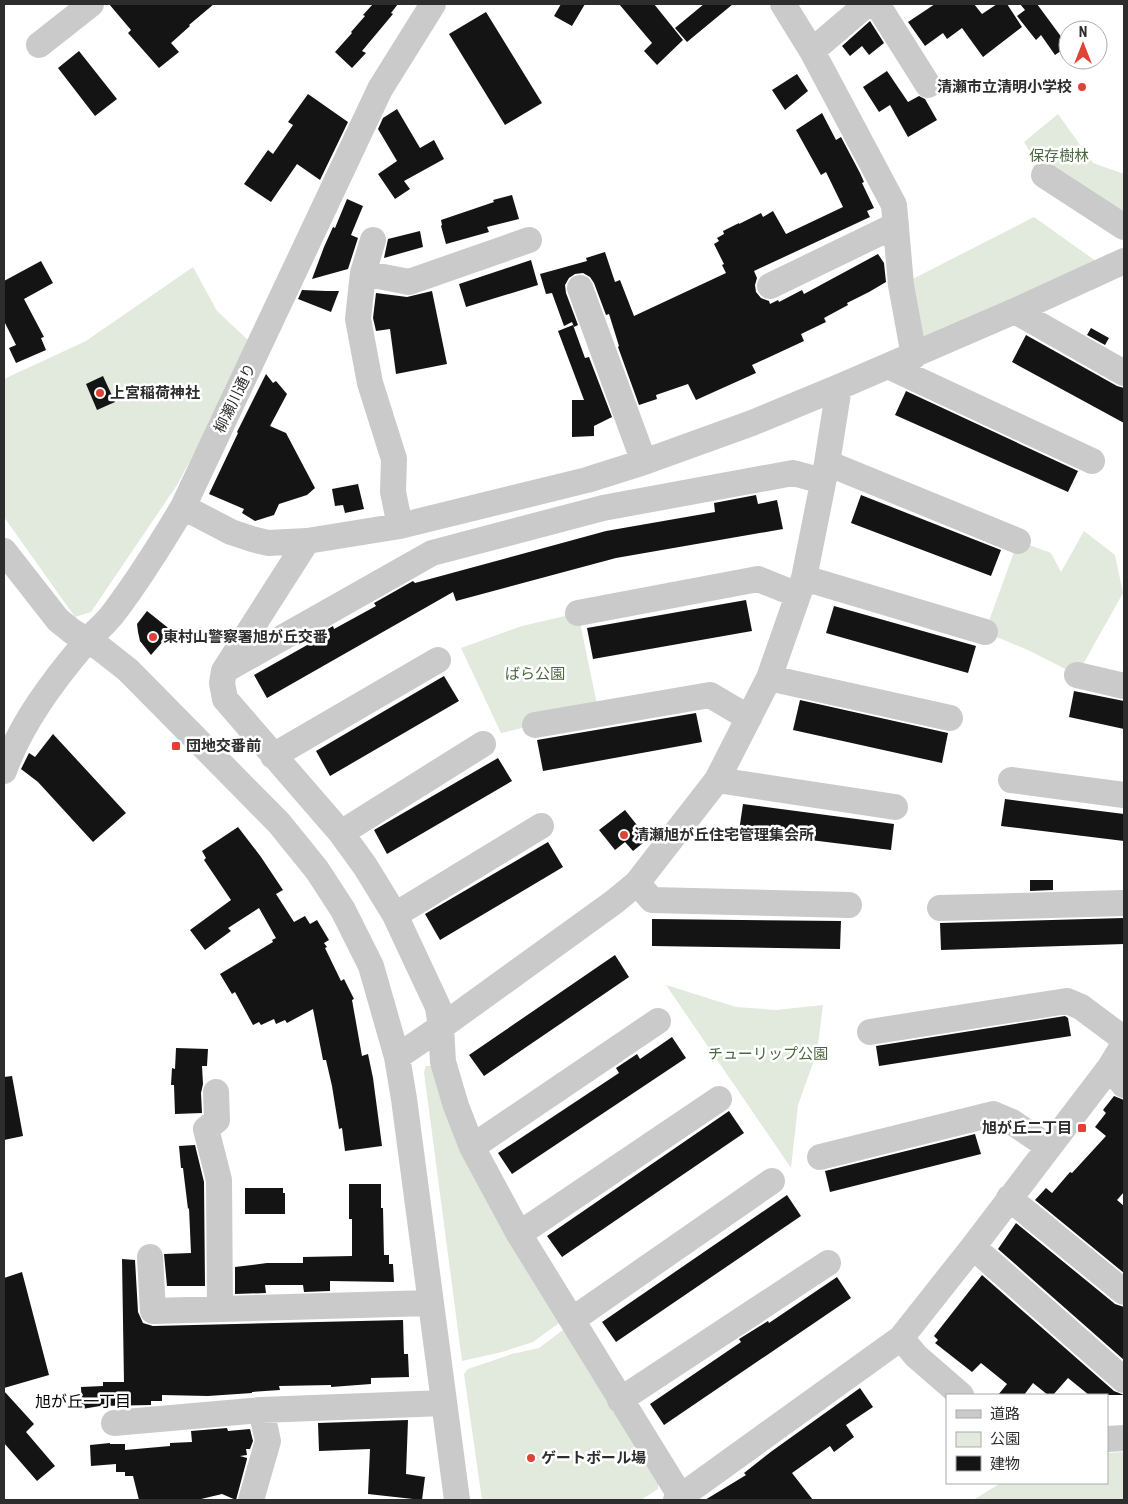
<svg xmlns="http://www.w3.org/2000/svg" width="1128" height="1504" viewBox="0 0 1128 1504" font-family="'Roboto Condensed','Noto Sans JP',sans-serif">
	<style>
		.green { fill: #e1eadc }
		.building { fill: #141414 }
		.lines { fill: none; stroke-linecap: round; stroke-linejoin: round }
		.minor { stroke: #cacaca; stroke-width: 26 }
		.poi-dot { fill: #dd4437; stroke: #fff; stroke-width: 2 }
		.labels { text-anchor: middle; dominant-baseline: central; stroke-width: 5; stroke-linejoin: round; paint-order: stroke }
		.poi-label { font-size: 15px; font-weight: bold; fill: #2d2d2d; stroke: #fff; text-anchor: start }
		.park-label { font-size: 15px; fill: #4a673d; stroke: #fff }
		.street-label { font-size: 15px; fill: #2d2d2d; stroke: #fff }
		.neighbourhood-label { font-size: 16px; fill: #000; stroke: #fff }
	</style>
	<rect width="100%" height="100%" fill="#fff"/>
	<path class="green" d="M1058,114L1093,163L1124,174V227L1044,175L1024,142Z
		M1034,217L1107,269L914,356L901,285Z
		M193,267L217,311L248,340L210,424L177,485L91,612L75,617L4,517V379L86,341Z
		M1084,531L1115,555L1123,593L1077,675L1030,651L985,632L1018,541L1051,553L1061,572Z
		M578,613L599,714L535,725L501,733L461,648L522,626Z
		M666,985L736,1007L776,1010L823,1005L817,1052L798,1105L791,1168Z
		M426,1066H432L559,1323L533,1342L502,1352L462,1361L424,1072Z
		M563,1330L658,1477V1489L641,1500H482L464,1374L468,1369L512,1354L539,1348Z
		M1122,1452L1124,1454V1500H973L1001,1483H1107V1453Z"/>
	<path class="building" d="M109,4H214L189,25L190,26L171,43L179,52L159,68L128,33L131,30Z
		M373,4H398L391,13L393,14L362,51L366,53L352,68L335,52L352,33L351,32L365,16L363,15Z
		M561,4H585L572,26L554,16Z
		M619,4H654L683,40L657,65L644,51L652,43Z
		M704,4H733L687,42L675,28Z
		M935,4H974L982,14L997,4H1007L1022,27L983,57L962,28L947,39L943,33L925,46L908,22Z
		M1020,4H1037L1068,46L1055,55L1041,35L1036,40L1017,16L1025,10Z
		M486,12L542,103L505,125L449,34Z
		M870,21L884,43L869,55L862,46L850,56L842,46Z
		M79,51L117,99L95,116L58,68Z
		M887,71L908,102L919,96L925,99L937,120L908,137L890,105L879,112L863,87Z
		M797,74L808,91L785,110L772,90Z
		M308,94L348,122L320,180L297,164L271,202L244,184L268,150L273,154L293,125L288,122Z
		M397,109L420,148L434,140L444,159L404,181L410,189L395,199L378,174L397,161L378,129L383,118Z
		M822,113L836,140L841,137L860,173L864,182L862,183L874,208L867,211L870,217L754,271L757,278L755,285L756,292L761,298L769,301L770,304L778,300L779,302L802,290L804,294L878,254L884,263L886,282L869,292L847,303L848,305L824,318L826,322L801,334L804,341L752,365L756,373L696,400L688,384L656,395L657,399L639,405L618,347L619,346L609,314L606,315L594,283L590,277L583,273L575,274L569,278L565,285L566,293L578,325L574,327L572,322L564,326L552,293L546,294L540,274L587,261L586,258L605,252L615,282L620,280L634,316L726,273L722,265L724,264L714,244L719,241L717,238L724,234L723,231L739,223V224L761,213L763,217L773,211L786,234L843,207L826,172L821,175L796,130Z
		M512,195L519,219L487,227L489,232L446,244L441,226L442,225L441,220L494,202L493,200Z
		M347,199L363,206L351,235L358,238L348,269L312,279L324,247L333,227L335,228Z
		M420,231L423,247L384,258L388,239Z
		M531,260L538,285L466,307L459,284Z
		M41,261L53,283L24,299L44,337L41,338L46,350L16,363L9,348L16,345L4,321V281Z
		M302,290L326,291H339L331,312L298,299Z
		M432,291L447,364L396,374L390,329L376,331L373,318L376,293L407,297Z
		M573,325L585,358L589,357L612,417L594,426V436L572,437V400H584L558,331Z
		M1091,328L1109,338L1105,345L1087,335Z
		M1026,335L1117,386L1124,388V423L1012,362Z
		M266,374L273,383L276,381L287,394L270,426L286,433L315,488L307,495L279,504L274,515L255,521L242,513L244,509L209,494L238,433L237,432Z
		M103,376L115,402L97,410L86,384Z
		M906,391L1078,471L1068,492L895,415Z
		M358,484L364,509L345,513L343,505L335,506L332,489Z
		M756,495L758,504L777,500L783,529L616,558L456,601L453,592L267,698L254,675L309,644L307,641L333,626L334,629L376,606L374,603L413,581L415,583L606,531L715,512L714,503Z
		M861,495L1001,550L991,576L851,523Z
		M746,600L752,631L593,659L587,628Z
		M834,606L976,646L968,673L826,633Z
		M147,611L172,631L151,655L140,641L138,632L137,624Z
		M444,676L459,701L330,776L316,751Z
		M1074,691L1124,701V729L1069,717Z
		M800,700L948,733L942,763L793,730Z
		M696,713L702,742L543,771L537,740Z
		M53,734L126,813L93,842L38,782L21,769L29,753L35,757Z
		M498,758L512,781L387,854L374,830Z
		M1005,799L1124,814V841L1001,826Z
		M743,804L894,824L891,850L739,831Z
		M625,810L648,839L633,851L625,842L615,850L599,830Z
		M238,827L261,857L283,890L276,894L294,922L305,916L310,924L317,920L329,940L324,943L327,947L325,948L341,981L344,979L354,999L352,1000L362,1056L368,1054L373,1078L382,1146L345,1151L342,1128L339,1129L332,1086L326,1060H323L313,1009L287,1023L285,1020L276,1024L274,1019L261,1025L259,1022L253,1025L235,992L232,994L220,974L273,942L272,940L276,938L259,908L228,928L231,931L205,950L190,930L231,900L204,860L206,858L202,851Z
		M548,842L563,867L440,940L425,914Z
		M1030,880H1053V890L1030,891Z
		M1124,918V944L941,950L940,923Z
		M652,919L841,921L840,949L652,946Z
		M615,955L629,977L484,1076L469,1055Z
		M1065,1016L1068,1018L1071,1036L879,1066L876,1046Z
		M672,1037L686,1058L512,1174L498,1153L619,1073L616,1068L637,1054L640,1059Z
		M176,1048L208,1049L207,1066H202L203,1084L201,1093L202,1113L175,1114L174,1085H171L172,1068L175,1069Z
		M12,1076L23,1136L4,1140V1077Z
		M1114,1096L1124,1100V1192L1117,1200L1124,1206V1273L1035,1200L1046,1188L1052,1193L1070,1172L1072,1173L1106,1136L1095,1127L1106,1113L1103,1110Z
		M729,1111L744,1133L562,1257L547,1236Z
		M975,1134L981,1154L830,1192L825,1171Z
		M195,1145L204,1182L205,1286H167L164,1254L191,1253L189,1208L188,1209L183,1168H181L179,1146Z
		M349,1184H381V1208H383L384,1255H389V1264H393L394,1282L330,1281V1291L304,1292L303,1285H265L266,1293L235,1294V1267L267,1263H303V1257L352,1256V1219H349Z
		M245,1188H283V1193H285V1214H245Z
		M787,1195L801,1216L616,1342L602,1322Z
		M1016,1223L1115,1304L1124,1307V1360L998,1249Z
		M122,1259L135,1260L138,1312L143,1323L153,1326L403,1320L404,1354H408L409,1377L371,1378V1384L331,1387V1385L279,1386L280,1390L252,1392V1393L208,1396L162,1395V1401H151V1405L100,1406L82,1409L81,1387L103,1386V1382H124Z
		M22,1272L49,1375L4,1388V1278Z
		M982,1275L1114,1391L1124,1395H1089L1068,1378L1053,1395H1048L1033,1383L1024,1395H998L1007,1384L981,1363L972,1372L935,1343L938,1340L934,1336Z
		M837,1277L851,1298L664,1425L650,1404L741,1342L739,1339L768,1321L769,1323Z
		M860,1388L873,1407L846,1425L854,1437L834,1452L830,1446L792,1473L813,1500H705L746,1475L744,1473L772,1451Z
		M4,1391L34,1424L26,1432L55,1466L37,1481L4,1443Z
		M408,1420L406,1474L425,1477L422,1500L368,1494L370,1449L319,1451L318,1423Z
		M227,1428L228,1431L250,1429L253,1441L250,1449H246L247,1455L240,1456L247,1458V1459L236,1500L222,1494L197,1500H139L133,1476H125V1472H116V1464L91,1466L90,1445L110,1443V1444H125V1450L170,1446V1443L192,1442L191,1431Z"/>
	<g class="lines">
		<path class="minor" d="M783,4L812,51L894,205L901,285L914,356
			M877,4L928,85
			M39,45L91,4
			M812,51L867,4
			M1044,175L1124,227
			M373,240L363,273L358,319L370,383L394,459L393,492L400,526
			M363,273L409,282L529,240
			M770,286L896,225
			M580,288L644,462
			M1015,311L1124,373
			M888,366L1092,461
			M827,463L1018,541
			M183,507L231,532L252,539L268,543L307,541L400,526L587,480L644,462L752,423L839,387L1015,311L1124,261
			M307,541L224,671L222,683L225,699L341,833L365,866L395,915L438,1007L441,1027L443,1062L456,1106L472,1147L519,1234L681,1497
			M4,551L58,620L73,632L100,648L128,670L279,823L317,870L343,910L371,966L397,1057L404,1099L457,1500
			M804,578L985,632
			M578,613L758,579L798,595
			M227,669L432,553L603,508L793,473L823,481
			M1077,675L1124,686
			M769,678L950,718
			M535,725L710,695L749,718
			M273,756L438,660
			M4,771C21,723 53,681 85,643C94,633 104,625 112,615C138,581 161,544 183,507L380,89L433,4
			M717,780L895,807
			M1011,780L1124,795
			M341,833L483,744
			M637,883L652,900L849,905
			M940,908L1124,903
			M395,915L541,826
			M870,1032L1067,1001L1081,1007L1124,1039
			M397,1057L441,1027L614,902L637,883L717,780L769,678L804,578L827,463L839,387
			M1110,1067L1124,1085
			M216,1092L217,1120L206,1129L219,1180L220,1309
			M472,1147L658,1021
			M820,1157L993,1114L1012,1122L1049,1147
			M1009,1198L1124,1292
			M519,1234L719,1099
			M973,1247L1124,1380
			M150,1257L153,1311L430,1303
			M572,1320L772,1181
			M901,1338L916,1356L961,1395
			M620,1400L828,1263
			M114,1423L261,1410L444,1403
			M1107,1439L1124,1438
			M251,1500L268,1441L261,1410
			M676,1500L901,1338L973,1247L1110,1067L1124,1044"/>
	</g>
	<g class="poi-dot">
		<circle cx="1082" cy="87" r="5"/>
		<circle cx="100" cy="393" r="5"/>
		<circle cx="153" cy="637" r="5"/>
		<rect x="171" y="741" width="10" height="10" rx="2.5"/>
		<circle cx="624" cy="835" r="5"/>
		<rect x="1077" y="1123" width="10" height="10" rx="2.5"/>
		<circle cx="531" cy="1458" r="5"/>
	</g>
	<g class="labels">
		<g class="poi-label">
			<text x="1072" y="87" text-anchor="end">清瀬市立清明小学校</text>
			<text x="110" y="393">上宮稲荷神社</text>
			<text x="163" y="637">東村山警察署旭が丘交番</text>
			<text x="186" y="746">団地交番前</text>
			<text x="634" y="835">清瀬旭が丘住宅管理集会所</text>
			<text x="1072" y="1128" text-anchor="end">旭が丘二丁目</text>
			<text x="541" y="1458">ゲートボール場</text>
		</g>
		<g class="park-label">
			<text x="1059" y="156">保存樹林</text>
			<text x="535" y="674">ばら公園</text>
			<text x="768" y="1054">チューリップ公園</text>
		</g>
		<g class="street-label">
			<text transform="translate(235 398) rotate(-64)">柳瀬川通り</text>
		</g>
		<g class="neighbourhood-label">
			<text x="83" y="1401">旭が丘一丁目</text>
		</g>
	</g>
	<rect width="1128" height="1504" fill="none" stroke="#2d2d2d" stroke-width="10"/>
	<rect x="946" y="1394" width="162" height="90" fill="#ffffff" stroke="#ababab"/>
	<rect x="956" y="1410" width="25" height="8" fill="#cacaca" stroke="#ababab"/>
	<text x="990" y="1419" font-size="15" fill="#2d2d2d">道路</text>
	<rect x="956" y="1432" width="25" height="15" fill="#e1eadc" stroke="#ababab"/>
	<text x="990" y="1444" font-size="15" fill="#2d2d2d">公園</text>
	<rect x="956" y="1456" width="25" height="15" fill="#141414" stroke="#ababab"/>
	<text x="990" y="1469" font-size="15" fill="#2d2d2d">建物</text>
	<g transform="translate(1083 45)"><circle r="24" fill="#ffffff" stroke="#ababab"/>
	<path d="M0-4L9 19L0 12L-9 19Z" fill="#dd4437"/>
	<text y="-8" font-size="14" font-weight="bold" text-anchor="middle" fill="#2d2d2d">N</text>
	</g>
</svg>
